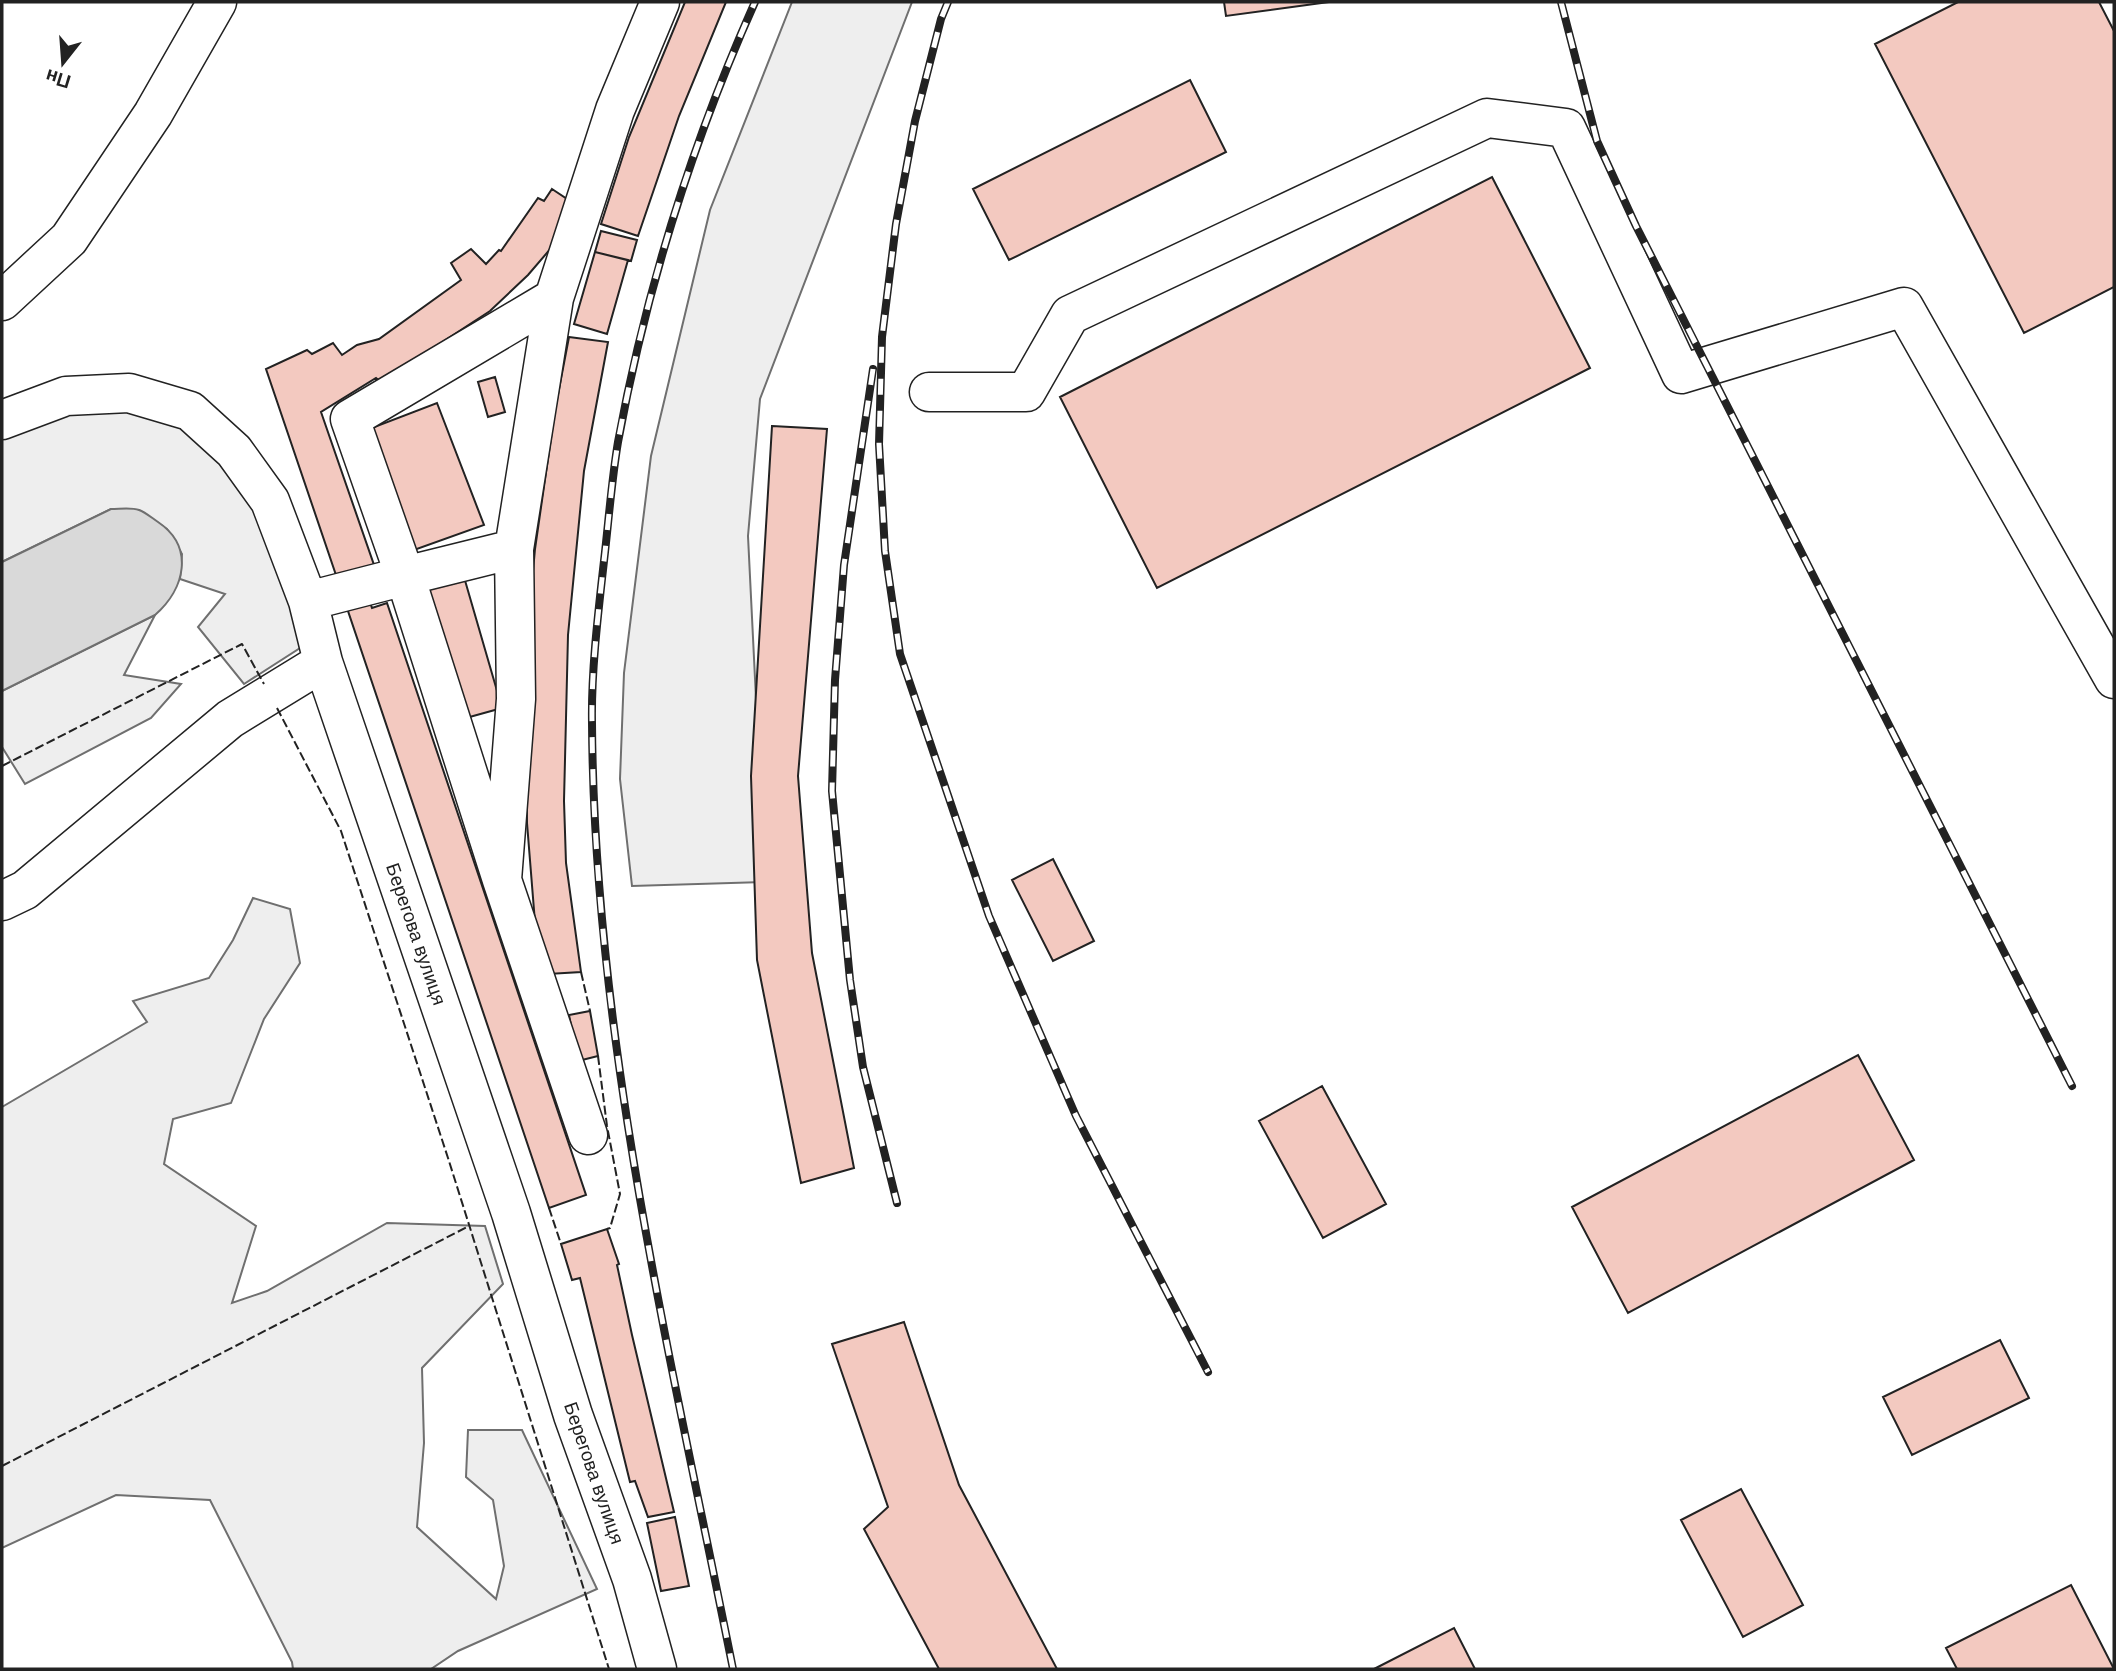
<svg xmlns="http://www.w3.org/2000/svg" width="2116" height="1671" viewBox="0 0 2116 1671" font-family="Helvetica,sans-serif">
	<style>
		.green { fill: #eee; stroke: #6f6f6f; stroke-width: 2 }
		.water { fill: #d9d9d9; stroke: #6f6f6f; stroke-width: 2 }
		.building { fill: #f3c9c0; stroke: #222; stroke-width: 2 }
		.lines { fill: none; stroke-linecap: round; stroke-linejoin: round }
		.minor-casing { stroke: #222; stroke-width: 41 }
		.minor { stroke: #fff; stroke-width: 38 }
		.rail-casing { stroke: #222; stroke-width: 8 }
		.rail { stroke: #fff; stroke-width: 5; stroke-dasharray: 16; stroke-linecap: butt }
		.fence { stroke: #222; stroke-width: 2; stroke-dasharray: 9 3.5; stroke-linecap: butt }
		.labels { text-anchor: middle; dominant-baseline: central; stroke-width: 5; stroke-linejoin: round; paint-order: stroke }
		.street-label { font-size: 19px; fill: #222; stroke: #fff }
	</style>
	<rect width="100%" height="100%" fill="#fff"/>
	<path class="green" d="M792,2H912L760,399L748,536L765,882L632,886L620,779L624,673L651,456L710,210Z
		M66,396L190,411L270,501L300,648L244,684L198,627L225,594L180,579L182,554L167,529L139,510L111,509L2,562V425Z
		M155,615L124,675L181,684L151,718L25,784L2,747V691Z
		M253,898L290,909L300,963L264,1019L231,1103L173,1119L164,1164L256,1226L232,1303L267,1291L387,1223L485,1226L503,1284L422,1368L424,1443L417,1527L496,1599L504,1566L493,1500L466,1477L468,1430H522L597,1589L458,1651L431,1669H293L292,1662L210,1500L116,1495L2,1548V1107L147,1022L133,1001L209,978L233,940Z"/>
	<path class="water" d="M111,509C120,509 131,507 139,510C145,512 152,518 158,522C195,547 185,589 155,615L2,691V562Z"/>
	<path class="building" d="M685,2H726L679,116L638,236L601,224L629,137Z
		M1224,2H1329L1226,16Z
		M1958,2H2099L2114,31V287L2024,333L1875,44Z
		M1190,80L1226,152L1009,260L973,189Z
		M1492,177L1590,368L1157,588L1060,397Z
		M552,189L570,201L558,240L528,275L490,311L381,382L376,378L321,412L374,565L337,578L266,369L307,350L312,354L333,343L342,355L357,345L379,339L461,280L451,263L471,249L486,264L499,250L501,251L538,198L544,201Z
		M601,231L637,240L631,261L595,252Z
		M595,252L628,260L607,334L574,324Z
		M569,337L608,342L584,471L568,635L564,801L566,863L581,972L548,974L536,935L527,823L526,742L528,626L535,549L555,410Z
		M495,377L505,412L488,417L478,382Z
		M437,403L484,525L414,550L369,429Z
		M772,426L827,429L798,776L812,953L854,1168L801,1183L757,960L751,776Z
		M464,577L502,708L466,718L428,588Z
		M369,600L372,608L387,603L586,1195L549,1208L347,608Z
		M1053,859L1094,941L1053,961L1012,880Z
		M590,1011L598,1056L578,1061L569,1015Z
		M1858,1055L1914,1160L1628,1313L1572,1207Z
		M1322,1086L1386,1204L1323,1238L1259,1121Z
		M607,1229L619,1264L617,1265L632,1335L674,1512L648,1517L635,1481L630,1482L580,1278L572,1280L561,1244Z
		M904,1322L959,1485L1057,1669H939L864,1529L888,1507L832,1344Z
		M2000,1340L2029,1398L1912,1455L1883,1397Z
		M1741,1489L1803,1605L1743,1637L1681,1520Z
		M675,1517L689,1586L661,1591L647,1523Z
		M2071,1585L2114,1669H1957L1946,1648Z
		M1454,1628L1475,1669H1374Z"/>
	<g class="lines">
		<defs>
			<path id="minor" d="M2,301L69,239L153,114L217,2
				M929,392H1026L1070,315L1487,118L1566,128L1681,374L1904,307L2114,679
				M2,420L66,396L129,393L190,411L234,451L270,501L308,601L323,662L511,1213L573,1415L632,1579L657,1669
				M514,549L405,576L350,419L554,298
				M308,601L405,576L502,880L588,1135
				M502,880L516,699L514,549L554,298L615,110L660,2
				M2,901L25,890L230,719L323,662"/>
		</defs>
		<use href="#minor" class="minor-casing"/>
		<use href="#minor" class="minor"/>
		<defs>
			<path id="rail" d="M948,2L941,19L915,121L896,224L882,337L879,444L885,551L900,654L989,916L1076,1116L1208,1372
				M1561,2L1597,141L1636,226L2072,1086
				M873,369L844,565L835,680L832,791L850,980L863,1067L897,1203
				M733,1669C671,1358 594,1042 592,723C591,669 599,606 605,552C609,516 612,478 618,442C646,289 692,143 755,2"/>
		</defs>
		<use href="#rail" class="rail-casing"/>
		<use href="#rail" class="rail"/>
		<path class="fence" d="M277,708L341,831L448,1158L609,1669
			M2,766L242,644L264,684
			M581,972L590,1011
			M598,1056L607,1126L620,1194L610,1228L607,1229
			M549,1208L561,1244
			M2,1466L469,1226"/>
	</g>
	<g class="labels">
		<g class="street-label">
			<text transform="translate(416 934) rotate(71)">Берегова вулиця</text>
			<text transform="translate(594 1473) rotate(71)">Берегова вулиця</text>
		</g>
	</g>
	<rect width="2116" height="1671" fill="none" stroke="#222222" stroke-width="7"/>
	<g transform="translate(63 63) rotate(197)" stroke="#ffffff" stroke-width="5" paint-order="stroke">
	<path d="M0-5L12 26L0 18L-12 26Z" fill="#222222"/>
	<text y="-10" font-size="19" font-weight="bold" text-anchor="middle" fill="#222222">Пн</text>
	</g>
</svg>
